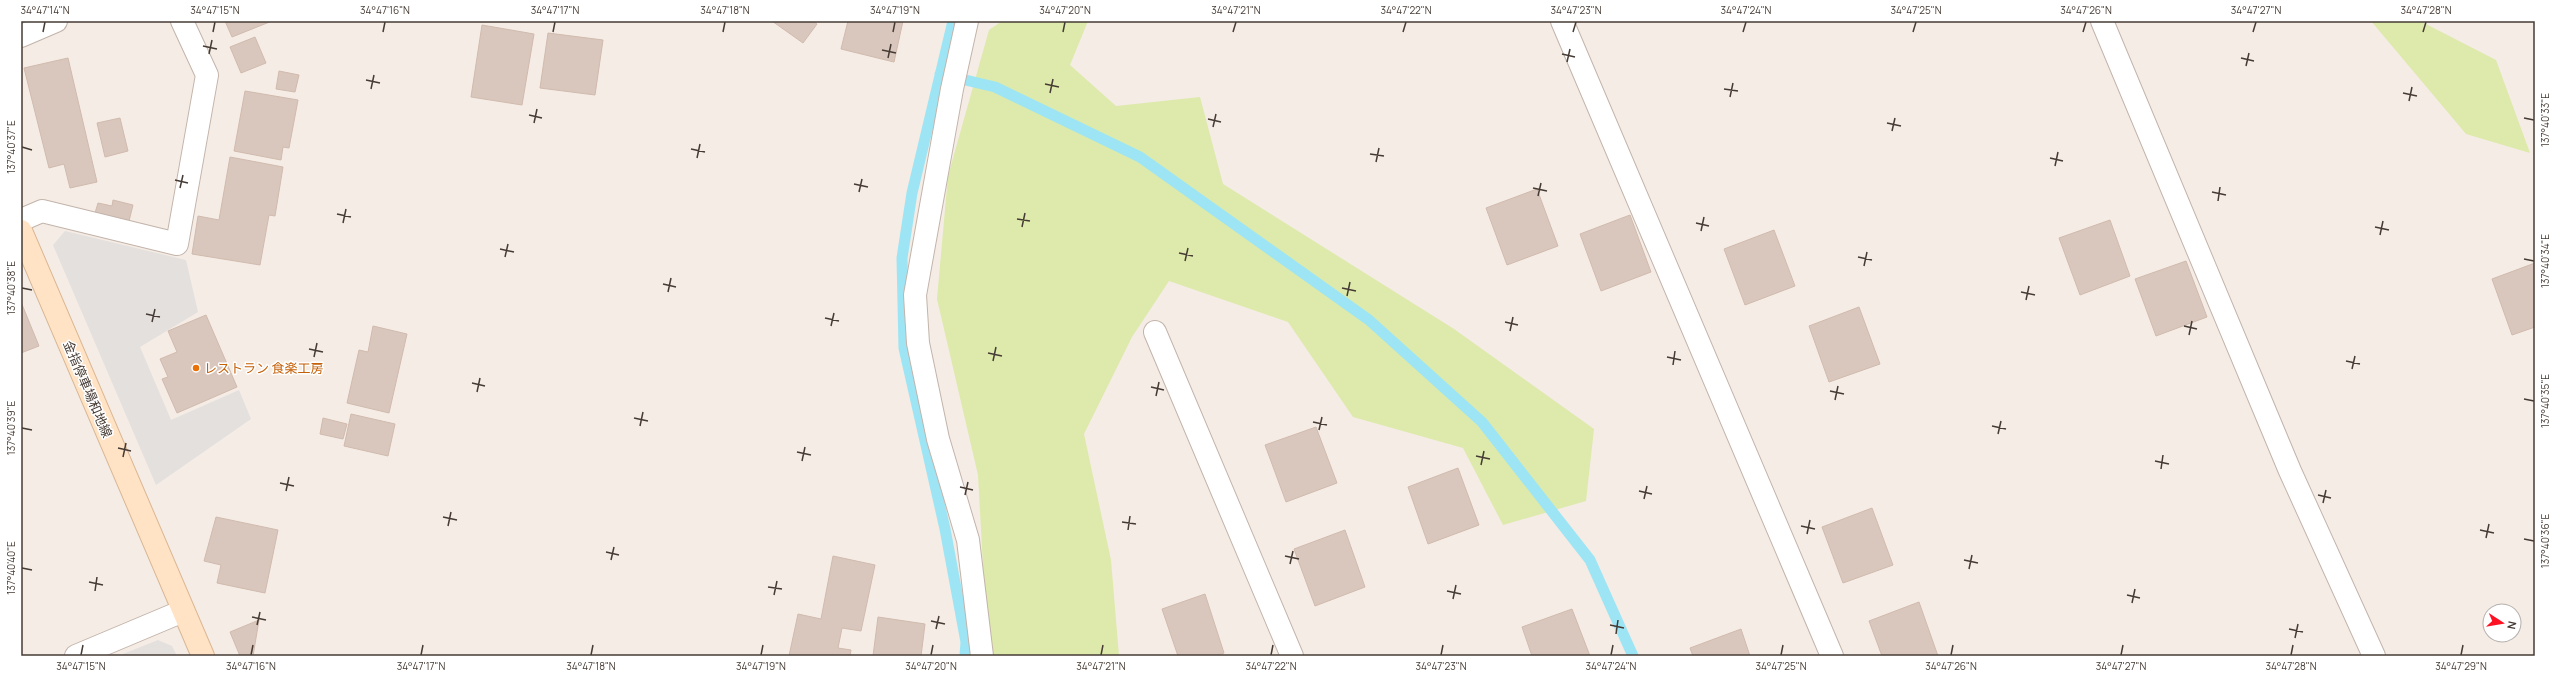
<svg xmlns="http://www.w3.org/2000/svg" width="2556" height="677" viewBox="0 0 2556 677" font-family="Manrope,'Noto Sans JP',sans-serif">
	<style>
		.green { fill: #ddeaab }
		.parking { fill: #e4e0de }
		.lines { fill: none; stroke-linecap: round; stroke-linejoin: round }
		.stream { stroke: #9de5f4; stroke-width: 11 }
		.building { fill: #d9c7bd; stroke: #d1baad }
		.street-casing { stroke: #c3b4aa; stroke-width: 24 }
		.secondary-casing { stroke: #dab794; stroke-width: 24 }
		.street { stroke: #fff; stroke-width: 22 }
		.secondary { stroke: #ffe3c4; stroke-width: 22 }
		.ticks { fill: none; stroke: #463b34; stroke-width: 1.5 }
		.food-dot { fill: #e8710a; stroke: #fff; stroke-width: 1.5 }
		.labels { text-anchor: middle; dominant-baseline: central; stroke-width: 3; stroke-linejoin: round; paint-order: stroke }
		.food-label { font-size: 13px; fill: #c56008; stroke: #fff; text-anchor: start }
		.street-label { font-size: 13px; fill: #463b34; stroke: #fff }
		.neatline { fill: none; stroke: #463b34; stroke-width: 1.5 }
		.ticks-label { font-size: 10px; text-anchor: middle; fill: #463b34 }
	</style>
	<rect width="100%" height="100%" fill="#f4ece5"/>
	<path class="green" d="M1002,21H1088L1070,65L1116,106L1200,97L1223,184L1454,329L1594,429L1586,501L1503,525L1463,448L1353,417L1288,322L1169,281L1132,337L1084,434L1111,560L1119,656H988L978,475L937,299L948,176L989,30Z
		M2371,21H2420L2496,60L2530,153L2466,134Z"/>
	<path class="parking" d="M65,231L186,260L198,312L140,347L171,420L239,390L251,419L156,485L53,245Z
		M158,640L172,646L177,656H118Z"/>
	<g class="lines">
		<path class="stream" d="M953,21L912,193L902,258L904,348L945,529L966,642L965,656
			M940,74L995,87L1140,157L1369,320L1482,422L1590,560L1633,656"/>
	</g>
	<path class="building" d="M225,21H272L232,37Z
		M772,21H812L817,24L803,43Z
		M848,21H903L894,62L841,49Z
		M482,25L534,34L522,105L471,97Z
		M548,33L603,40L595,95L540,88Z
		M255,37L266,63L241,73L230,47Z
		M68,58L97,182L70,188L64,164L49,168L24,68Z
		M279,71L299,75L295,92L276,89Z
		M245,91L298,100L289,148L283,147L281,160L234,151Z
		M120,118L128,151L105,157L97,123Z
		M230,157L283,167L275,216L269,215L260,265L192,254L198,216L219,220Z
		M1537,189L1558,246L1507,265L1486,208Z
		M113,200L133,205L129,221L95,213L98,203L112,206Z
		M1630,215L1651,272L1601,291L1580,234Z
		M2110,220L2130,276L2080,295L2059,238Z
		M1774,230L1795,286L1745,305L1724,249Z
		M2186,261L2207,317L2156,336L2135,279Z
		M2535,263V327L2512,335L2492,279Z
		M21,302L39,346L21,353Z
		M1859,307L1880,364L1829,382L1809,326Z
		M206,315L237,387L177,413L162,379L168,377L160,359L177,352L168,331Z
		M373,326L407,334L389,413L347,403L359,350L368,352Z
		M351,414L395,424L388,456L344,446Z
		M323,418L347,424L343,439L320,434Z
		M1316,427L1337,483L1286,502L1265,445Z
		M1458,468L1479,525L1428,544L1408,487Z
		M1872,508L1893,565L1843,583L1822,527Z
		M216,517L278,530L265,593L217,583L221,565L204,561Z
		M1345,530L1365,587L1315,606L1294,549Z
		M833,556L875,565L861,631L842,628L838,648L851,650L850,656H789L798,614L821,619Z
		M1205,594L1224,653L1215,656H1178L1162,609Z
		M1919,602L1938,656H1882L1869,621Z
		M1572,609L1590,656H1532L1522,627Z
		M878,617L925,624L921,656H873Z
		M259,620L253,656H240L230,632Z
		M1741,629L1750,656H1693L1690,648Z"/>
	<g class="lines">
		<defs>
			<path id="street" d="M967,21L952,89L915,295L918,343L938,439L968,540L982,656
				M1562,21L1832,656
				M2102,21L2290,471L2374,656
				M21,36L56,21
				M21,220L42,211L177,244L207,75L182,21
				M1155,332L1292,656
				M76,656L183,611"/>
			<path id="secondary" d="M21,231L203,656"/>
		</defs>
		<use href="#street" class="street-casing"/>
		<use href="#secondary" class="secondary-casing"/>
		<use href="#street" class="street"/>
		<use href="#secondary" class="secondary"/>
	</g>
	<path class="ticks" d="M43,32L45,22M213,32L215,22M383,32L385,22M553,32L555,22M723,32L725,22M893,32L895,22M1063,32L1065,22M1233,32L1236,22M1403,32L1406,22M1573,32L1576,22M1743,32L1746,22M1913,32L1916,22M2083,32L2086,22M2253,32L2256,22M2423,32L2426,22M203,46L217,49M882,50L896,53M209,54L212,40M1562,54L1575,57M888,58L891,44M2241,58L2254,61M1567,62L1570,49M2246,66L2249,53M366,80L380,83M1045,84L1059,87M371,89L374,75M1724,89L1738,91M1050,93L1053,79M2403,93L2417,96M1730,97L1733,83M2409,101L2412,87M529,115L542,118M2524,118L2534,120M1208,119L1221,122M534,123L537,109M1887,123L1901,126M1213,127L1216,114M1892,131L1895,118M22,147L32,150M691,149L705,152M1370,154L1384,156M697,158L700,144M2050,158L2063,161M1376,162L1379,148M2055,166L2058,152M175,180L188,183M854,184L868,187M180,188L183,175M1533,188L1547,191M859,192L862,179M2212,192L2226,195M1538,196L1541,183M2218,201L2220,187M337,214L351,217M1017,219L1030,221M343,223L346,209M1696,223L1709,226M1022,227L1025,213M2375,227L2389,230M1701,231L1704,217M2380,235L2383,221M500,249L514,252M1179,253L1193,256M505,257L508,244M1858,257L1872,260M2524,259L2534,261M1185,261L1188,248M1864,266L1867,252M663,284L676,287M22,288L32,290M1342,288L1356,291M668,292L671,278M2021,292L2035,295M1347,296L1350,282M2026,300L2029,286M146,314L160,317M825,318L839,321M152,322L155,309M1505,322L1518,325M831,326L834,313M2184,326L2197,329M1510,331L1513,317M2189,335L2192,321M309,349L323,352M988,353L1002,356M314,357L317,343M1667,357L1681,360M993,361L996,347M2346,361L2360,364M1673,365L1675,351M2352,369L2355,356M472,383L485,386M1151,387L1164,390M1830,391L1844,394M477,392L480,378M1156,396L1159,382M2524,399L2534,401M1835,400L1838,386M634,418L648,421M1313,422L1327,425M640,426L643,412M1992,426L2006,429M22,428L32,430M1319,430L1322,417M1998,434L2001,421M118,448L131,451M797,452L811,455M1476,456L1490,459M123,457L126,443M802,461L805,447M2155,461L2169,464M1481,465L1484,451M2161,469L2163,455M280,483L294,486M960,487L973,490M286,491L289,477M1639,491L1652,494M965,495L968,482M2318,495L2331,498M1644,499L1647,486M2323,503L2326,490M443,517L457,520M1122,522L1136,524M448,526L451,512M1801,526L1815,529M1128,530L1130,516M2480,530L2494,533M1807,534L1810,520M2486,538L2489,524M2524,539L2534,541M606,552L619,555M1285,556L1299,559M611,560L614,547M1964,560L1978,563M1290,564L1293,551M22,568L32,570M1969,569L1972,555M89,582L103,585M768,587L782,589M95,591L97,577M1447,591L1461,594M774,595L777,581M2127,595L2140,598M1453,599L1456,585M2132,603L2135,589M252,617L266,620M931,621L945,624M257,625L260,612M1610,625L1624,628M936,629L939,616M2289,629L2303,632M1616,634L1618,620M2295,638L2298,624M81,655L83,645M251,655L253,645M421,655L423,645M591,655L593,645M761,655L763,645M931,655L933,645M1101,655L1103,645M1271,655L1273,645M1441,655L1443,645M1611,655L1613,645M1781,655L1783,645M1951,655L1953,645M2121,655L2123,645M2291,655L2293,645M2461,655L2463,645"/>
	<circle class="food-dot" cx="196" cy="368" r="4"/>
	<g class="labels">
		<g class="food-label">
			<text x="204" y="368">レストラン 食楽工房</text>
		</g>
		<g class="street-label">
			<text transform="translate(88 389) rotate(67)">金指停車場和地線</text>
		</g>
	</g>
	<rect width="2556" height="677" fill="none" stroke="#ffffff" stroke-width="44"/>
	<g transform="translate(2502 623) rotate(102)"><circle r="19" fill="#ffffff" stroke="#b5b1ae"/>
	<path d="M0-3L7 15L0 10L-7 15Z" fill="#ff1124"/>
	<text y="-6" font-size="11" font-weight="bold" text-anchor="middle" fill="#463b34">N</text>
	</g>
	<rect x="22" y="22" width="2512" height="633" class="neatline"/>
	<g class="ticks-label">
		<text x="45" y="14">34°47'14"N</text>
		<text x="215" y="14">34°47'15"N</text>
		<text x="385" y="14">34°47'16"N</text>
		<text x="555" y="14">34°47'17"N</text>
		<text x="725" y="14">34°47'18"N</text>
		<text x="895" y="14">34°47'19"N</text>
		<text x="1065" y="14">34°47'20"N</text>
		<text x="1236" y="14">34°47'21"N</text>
		<text x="1406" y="14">34°47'22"N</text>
		<text x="1576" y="14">34°47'23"N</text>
		<text x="1746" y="14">34°47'24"N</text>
		<text x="1916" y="14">34°47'25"N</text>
		<text x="2086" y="14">34°47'26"N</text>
		<text x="2256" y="14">34°47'27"N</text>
		<text x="2426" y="14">34°47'28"N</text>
		<text transform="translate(2545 120) rotate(-90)" y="4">137°40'33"E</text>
		<text transform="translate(11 147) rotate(-90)" y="4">137°40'37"E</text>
		<text transform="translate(2545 261) rotate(-90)" y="4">137°40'34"E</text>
		<text transform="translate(11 288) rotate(-90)" y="4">137°40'38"E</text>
		<text transform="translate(2545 401) rotate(-90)" y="4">137°40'35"E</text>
		<text transform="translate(11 428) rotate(-90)" y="4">137°40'39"E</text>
		<text transform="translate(2545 541) rotate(-90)" y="4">137°40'36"E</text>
		<text transform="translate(11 568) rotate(-90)" y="4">137°40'40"E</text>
		<text x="81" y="670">34°47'15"N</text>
		<text x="251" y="670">34°47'16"N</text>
		<text x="421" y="670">34°47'17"N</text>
		<text x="591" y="670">34°47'18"N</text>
		<text x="761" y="670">34°47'19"N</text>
		<text x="931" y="670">34°47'20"N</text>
		<text x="1101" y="670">34°47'21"N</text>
		<text x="1271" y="670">34°47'22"N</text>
		<text x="1441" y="670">34°47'23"N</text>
		<text x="1611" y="670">34°47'24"N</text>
		<text x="1781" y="670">34°47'25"N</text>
		<text x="1951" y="670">34°47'26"N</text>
		<text x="2121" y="670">34°47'27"N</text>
		<text x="2291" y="670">34°47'28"N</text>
		<text x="2461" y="670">34°47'29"N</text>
	</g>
</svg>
